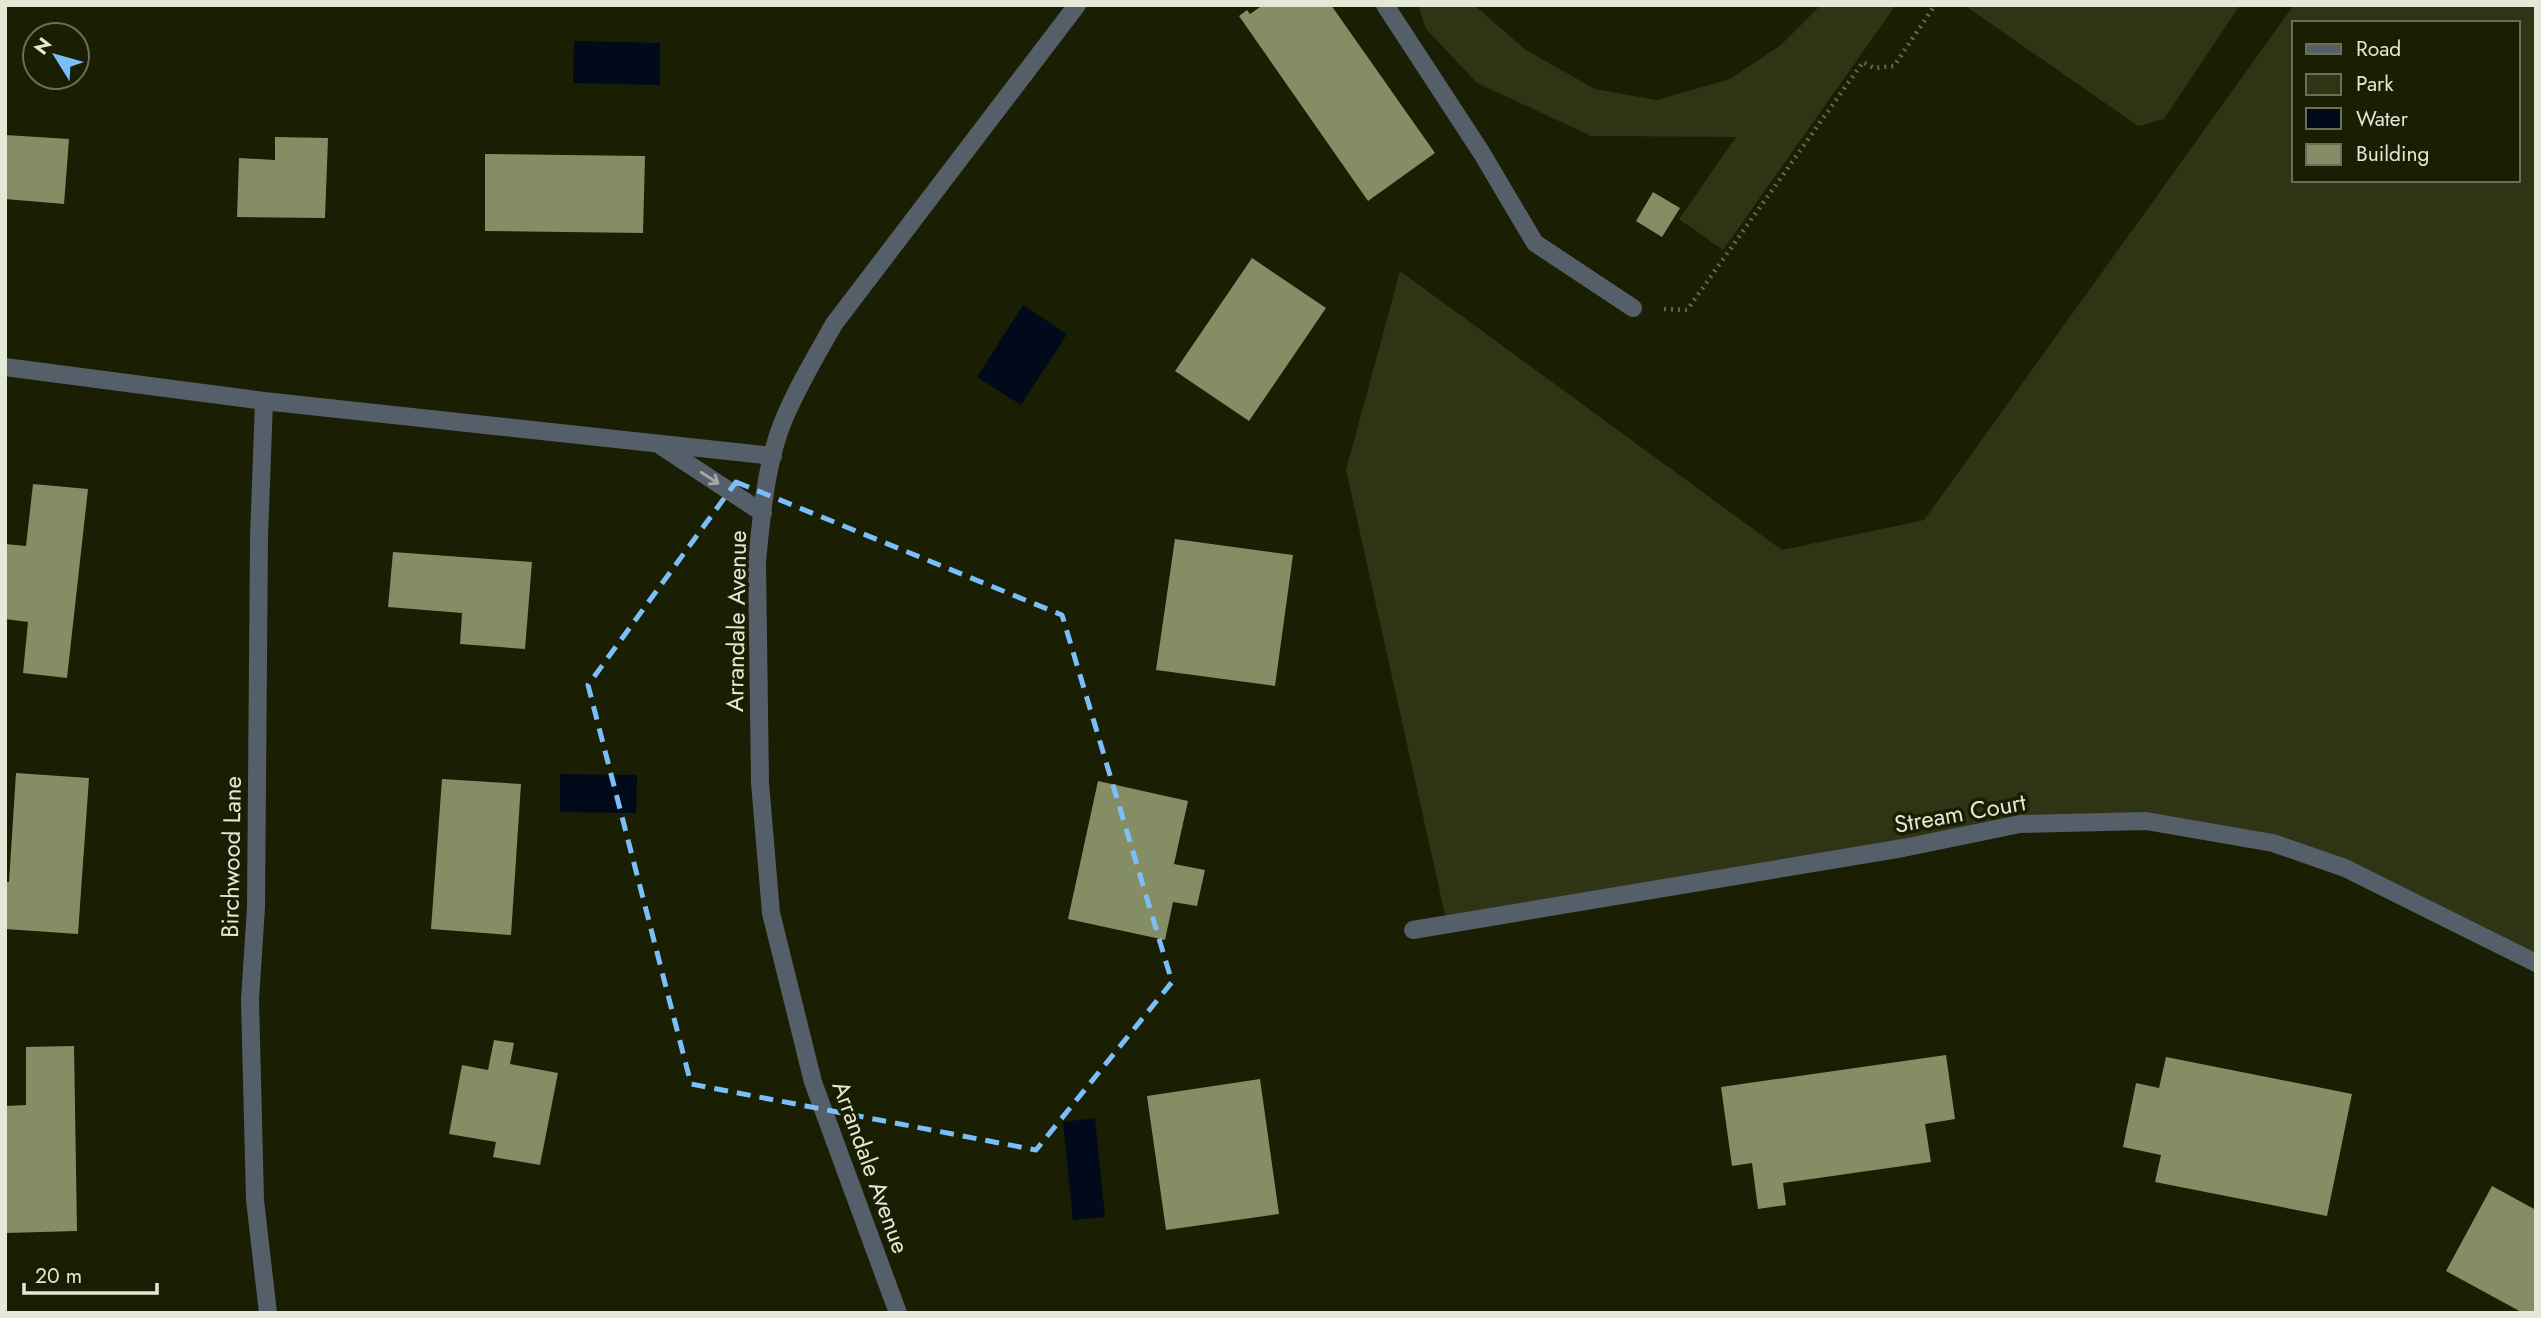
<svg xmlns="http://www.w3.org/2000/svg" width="2541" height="1318" viewBox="0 0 2541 1318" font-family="Jost,sans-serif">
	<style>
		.green { fill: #2f3414; fill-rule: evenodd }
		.water { fill: #000a1b }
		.building { fill: #858d65 }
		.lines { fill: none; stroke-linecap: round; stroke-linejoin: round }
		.path { stroke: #646850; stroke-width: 4.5; stroke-dasharray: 2 5; stroke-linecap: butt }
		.minor { stroke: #545f69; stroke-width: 18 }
		.oneway { stroke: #a3aaa5 }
		.marked { fill: none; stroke: #7abff8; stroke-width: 5; stroke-dasharray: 14 9; stroke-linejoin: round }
		.labels { text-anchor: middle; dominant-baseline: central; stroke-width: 7; stroke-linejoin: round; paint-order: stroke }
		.street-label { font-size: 24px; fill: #e4e8d6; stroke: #1a1e02 }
	</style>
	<rect width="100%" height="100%" fill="#1a1e02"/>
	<path class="green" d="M1418,5H1474L1526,50L1595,89L1657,100L1730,79L1781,45L1821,5H1896L1723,250L1679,219L1736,137L1591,136L1477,83L1426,29Z
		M1964,5H2240L2164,119L2138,126Z
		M2294,5H2536V963L2345,868L2146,821L2020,824L1447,924L1346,470L1400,271L1782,550L1924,520ZM2294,23H2518V180H2294Z"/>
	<path class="water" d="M574,41L660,43V85L573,83Z
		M1023,305L1067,334L1021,405L977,377Z
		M560,774L637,775L636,813L560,812Z
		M1095,1118L1105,1217L1073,1220L1063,1122Z"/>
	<path class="building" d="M1263,5H1331L1435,153L1368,201L1239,16L1247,10L1250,14Z
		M5,135L69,139L64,204L5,199Z
		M275,137L328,138L325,218L237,217L239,158L275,160Z
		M485,154L645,156L643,233L485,231Z
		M1653,192L1680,208L1662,237L1636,221Z
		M1252,258L1326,308L1249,421L1175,371Z
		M33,484L88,489L67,678L23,673L28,622L5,619V544L26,546Z
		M1175,539L1293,555L1275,686L1156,670Z
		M393,552L532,562L525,649L460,644L462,613L388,607Z
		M16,773L89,778L78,934L5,929V882H9Z
		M442,779L521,784L511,935L431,929Z
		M1098,781L1188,801L1174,864L1205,870L1197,906L1173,902L1165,940L1068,919Z
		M494,1040L514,1043L510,1064L558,1073L540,1165L493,1157L496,1142L449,1134L462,1065L488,1070Z
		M74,1046L77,1231L5,1233V1106L26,1105V1047Z
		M1946,1055L1955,1119L1925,1124L1931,1162L1783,1183L1786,1205L1758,1209L1752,1163L1732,1166L1721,1087Z
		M2166,1057L2352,1094L2327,1216L2155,1182L2161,1155L2123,1147L2136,1083L2159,1088Z
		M1260,1079L1279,1214L1166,1230L1147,1096Z
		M2492,1186L2536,1210V1313H2523L2446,1271Z"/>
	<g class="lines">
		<path class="path" d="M1664,309L1687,310L1863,62L1874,68L1894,66L1935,5"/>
		<path class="minor" d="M1385,5L1481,152L1535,243L1633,308
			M5,367L264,401L773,456
			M264,401L259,538L256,907L250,1000L255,1200L268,1313
			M661,446L763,513
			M1413,930L1903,848L2020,824L2146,821L2273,843L2345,868L2536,963
			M898,1313L813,1082L771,913L760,783L757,562C761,519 766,465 782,424C796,389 816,356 834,324L1077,5"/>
	</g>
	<defs><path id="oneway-shaft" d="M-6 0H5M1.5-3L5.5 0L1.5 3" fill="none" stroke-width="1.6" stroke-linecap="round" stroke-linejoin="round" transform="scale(1.75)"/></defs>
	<use class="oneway" href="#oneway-shaft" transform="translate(710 478) rotate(33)"/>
	<path class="marked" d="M736,482L1062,615L1172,982L1036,1150L691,1084L588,685Z"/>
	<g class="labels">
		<g class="street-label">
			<text transform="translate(736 621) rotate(-89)">Arrandale Avenue</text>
			<text transform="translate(1960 813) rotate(-10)">Stream Court</text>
			<text transform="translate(231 857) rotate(-89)">Birchwood Lane</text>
			<text transform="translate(871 1167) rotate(70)">Arrandale Avenue</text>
		</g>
	</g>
	<rect width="2541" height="1318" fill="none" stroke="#e4e8d6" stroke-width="14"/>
	<rect x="2292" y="21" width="228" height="161" fill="#1a1e02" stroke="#6b6f57" stroke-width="2"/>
	<rect x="2306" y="44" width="35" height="10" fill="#545f69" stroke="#6b6f57" stroke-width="2"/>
	<text x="2356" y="56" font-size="21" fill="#e4e8d6">Road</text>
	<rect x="2306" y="74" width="35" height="21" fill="#2f3414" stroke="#6b6f57" stroke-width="2"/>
	<text x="2356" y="91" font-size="21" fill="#e4e8d6">Park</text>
	<rect x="2306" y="108" width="35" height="21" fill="#000a1b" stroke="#6b6f57" stroke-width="2"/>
	<text x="2356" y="126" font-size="21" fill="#e4e8d6">Water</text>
	<rect x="2306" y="144" width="35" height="21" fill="#858d65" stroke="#6b6f57" stroke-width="2"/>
	<text x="2356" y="161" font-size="21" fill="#e4e8d6">Building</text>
	<g transform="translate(56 56) rotate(307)"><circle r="33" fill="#1a1e02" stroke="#6b6f57" stroke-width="2"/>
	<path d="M0-5L12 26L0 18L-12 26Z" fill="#7abff8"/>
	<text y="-10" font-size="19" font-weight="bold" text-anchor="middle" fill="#e4e8d6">N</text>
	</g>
	<path d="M24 1283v10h133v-10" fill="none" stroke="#e4e8d6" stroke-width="3.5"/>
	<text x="35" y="1283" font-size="21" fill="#e4e8d6" stroke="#1a1e02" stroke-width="5" paint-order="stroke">20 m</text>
</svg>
